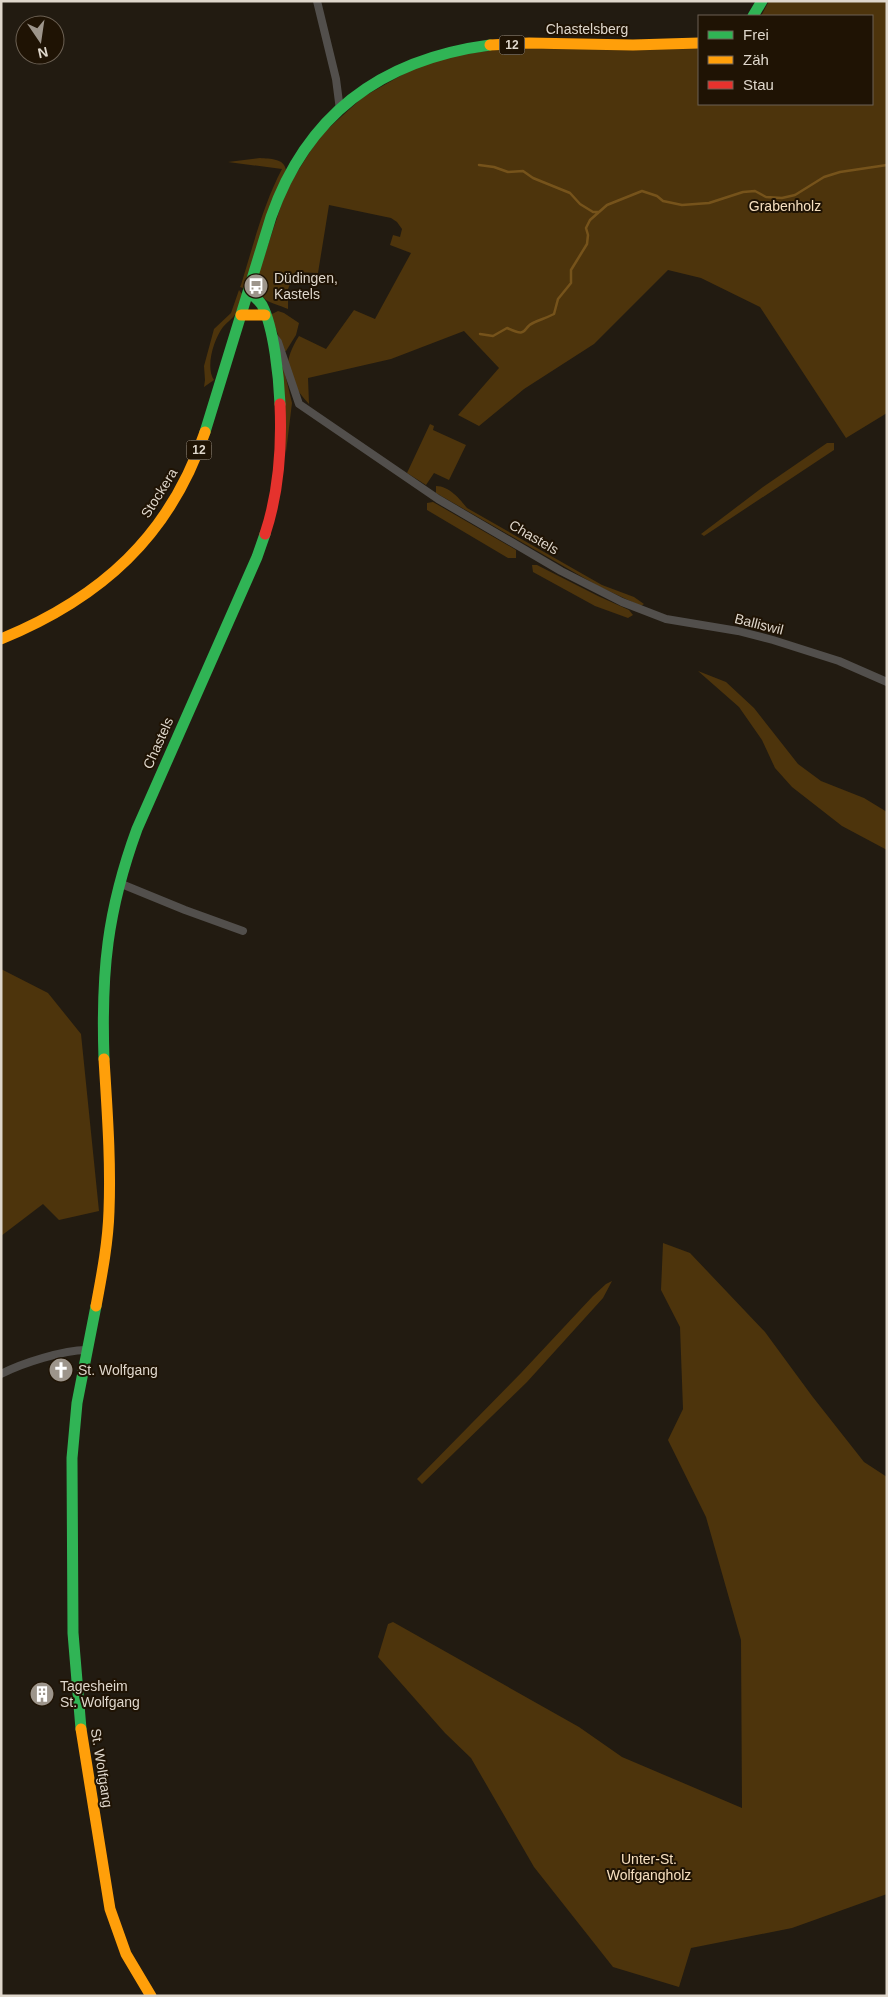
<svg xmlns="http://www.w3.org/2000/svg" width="888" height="1997" viewBox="0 0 888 1997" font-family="Helvetica,sans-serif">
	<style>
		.green { fill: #4d340c }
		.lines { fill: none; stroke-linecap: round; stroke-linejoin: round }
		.stream { stroke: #76531b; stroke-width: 2.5 }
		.street { stroke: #524f4c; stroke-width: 8 }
		.fast { stroke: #30b455; stroke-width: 11 }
		.slow { stroke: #ff9f0a; stroke-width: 11 }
		.jam { stroke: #e5322d; stroke-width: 11 }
		.labels { text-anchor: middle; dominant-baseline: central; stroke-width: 4; stroke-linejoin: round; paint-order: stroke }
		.shield { fill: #1f1304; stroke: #a59c90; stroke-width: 1 }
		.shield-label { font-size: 12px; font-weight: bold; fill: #dfd7cc }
		.street-label { font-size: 14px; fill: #dfd7cc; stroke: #1f1304 }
		.park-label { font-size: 14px; fill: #f7e0c1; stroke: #1f1304 }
		.poi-label { font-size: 14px; fill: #dfd7cc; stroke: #1f1304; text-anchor: start }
	</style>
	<rect width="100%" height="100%" fill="#221b11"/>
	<path class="green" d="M769,1H887V413L846,438L760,307L701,278L668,270L594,344L524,389L479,426L458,415L499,368L464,331L391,359L308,378L309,404C287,379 280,366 299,336L326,349L354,310L375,319L411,253L390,245L393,235L400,237L402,229L397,222L391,218L329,205L318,273L295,272L288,289V309C270,301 256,303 258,275L287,188L320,136L363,97L416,67L444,57L501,49L699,48V104H872V16H761Z
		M260,158C270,159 284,158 286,170L243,288L240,287L241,285C253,246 263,205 282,169L228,162Z
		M239,290L242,294C240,300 239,311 234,316C231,320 226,323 223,327C214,339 205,367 214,380L204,387L205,380L204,366L214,329L231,313Z
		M278,311L284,313L299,323L296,335L286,351H284L272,318V314Z
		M279,349L292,403L286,452Z
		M430,424L434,426L433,430L466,445L449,480L434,473L426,485L407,473Z
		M827,443H834V450L704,536L701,534L763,487Z
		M436,486C449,486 460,499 467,508L602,585L634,597L644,604L641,606L598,586L436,493Z
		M433,502L516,550V558H508L427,510V503Z
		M532,565H537L598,596L629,610L633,615L628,618L595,606L533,572Z
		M698,671L726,682L754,708L798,764L821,781L864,798L887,812V850L842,826L792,787L775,768L762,740L739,707Z
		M1,969L48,993L81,1034L99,1211L59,1220L43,1204L1,1236Z
		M663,1243L690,1253L765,1332L812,1396L864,1462L887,1477V1894L792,1928L691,1948L679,1987L613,1967L534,1867L471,1758L445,1733L378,1657L388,1624L393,1622L579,1727L622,1757L742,1808L741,1640L706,1517L668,1440L683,1409L680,1327L661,1290Z
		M612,1281L603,1298L527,1382L422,1484L417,1479L521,1373L593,1296L606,1284Z"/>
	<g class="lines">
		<path class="stream" d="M479,165L494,167L508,172L523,171L533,178L570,193L580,204L593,212H599
			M480,334L493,336L507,328C530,339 521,327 535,322C542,319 546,318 554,314L558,299L571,283V270L587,244L588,235L586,228L590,220L607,205L642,191L657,196L663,201L682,205L709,203L743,192L755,191L766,197L782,198L795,195L824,177L840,172L887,165"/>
		<path class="street" d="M317,1L336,79L340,110
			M271,333L278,342L299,404L438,499L561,571L622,602L666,619L738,631L773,640L839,661L887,682
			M119,883L185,910L243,931
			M1,1374C22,1363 64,1350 86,1350"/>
		<path class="fast" d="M753,16L762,1
			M248,292C254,296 258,299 262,305C274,328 279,378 280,404
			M205,432L271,217C307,114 383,59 490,45
			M104,1059C101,972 107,911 137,829L257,557L265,534
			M81,1729L73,1633L72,1458L77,1403L96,1306"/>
		<path class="slow" d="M490,45L529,43L633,45L699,43
			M241,315H265
			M1,639C101,598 170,536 205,432
			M96,1306C102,1274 108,1243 109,1211C111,1160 107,1109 104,1059
			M81,1729L110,1909L126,1954L151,1996"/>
		<path class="jam" d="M265,534C279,492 282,448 280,404"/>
	</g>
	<defs>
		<symbol id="bus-disc" viewBox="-11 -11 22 22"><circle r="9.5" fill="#9d958b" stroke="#1f1304"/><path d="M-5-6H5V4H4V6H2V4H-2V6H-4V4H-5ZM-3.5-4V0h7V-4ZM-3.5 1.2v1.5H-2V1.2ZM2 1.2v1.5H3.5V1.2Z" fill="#fff"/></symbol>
		<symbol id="church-disc" viewBox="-11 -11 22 22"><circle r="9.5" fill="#9d958b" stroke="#1f1304"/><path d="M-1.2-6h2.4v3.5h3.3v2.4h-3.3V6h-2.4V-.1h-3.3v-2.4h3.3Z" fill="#fff"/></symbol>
		<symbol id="building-disc" viewBox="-11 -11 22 22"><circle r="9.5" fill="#9d958b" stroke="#1f1304"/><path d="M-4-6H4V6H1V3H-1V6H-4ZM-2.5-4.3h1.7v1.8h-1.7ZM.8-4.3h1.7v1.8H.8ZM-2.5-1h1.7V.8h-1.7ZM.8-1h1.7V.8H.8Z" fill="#fff"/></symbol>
	</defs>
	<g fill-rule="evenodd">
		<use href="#bus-disc" x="242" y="272" width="28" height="28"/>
		<use href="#church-disc" x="47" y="1356" width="28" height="28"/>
		<use href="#building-disc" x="28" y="1680" width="28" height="28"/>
	</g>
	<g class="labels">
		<g class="shield">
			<rect x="499.5" y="35.5" width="25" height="19" rx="4"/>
			<rect x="186.5" y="440.5" width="25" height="19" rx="4"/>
		</g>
		<g class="shield-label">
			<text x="512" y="45">12</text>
			<text x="199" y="450">12</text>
		</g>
		<g class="street-label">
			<text x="587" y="29">Chastelsberg</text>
			<text transform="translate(159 493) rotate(-58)">Stockera</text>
			<text transform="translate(534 537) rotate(30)">Chastels</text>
			<text transform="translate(759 624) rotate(14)">Balliswil</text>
			<text transform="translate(158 743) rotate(-66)">Chastels</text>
			<text transform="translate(102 1768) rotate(81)">St. Wolfgang</text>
		</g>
		<g class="park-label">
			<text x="785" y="206">Grabenholz</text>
			<text x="649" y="1859">Unter-St.<tspan x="649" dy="16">Wolfgangholz</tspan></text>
		</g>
		<g class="poi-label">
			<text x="274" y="278">Düdingen,<tspan x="274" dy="16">Kastels</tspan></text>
			<text x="78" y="1370">St. Wolfgang</text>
			<text x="60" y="1686">Tagesheim<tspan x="60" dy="16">St. Wolfgang</tspan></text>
		</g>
	</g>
	<rect width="888" height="1997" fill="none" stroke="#dfd7cc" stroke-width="5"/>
	<rect x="698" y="15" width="175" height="90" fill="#1f1304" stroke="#6c6154"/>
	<rect x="708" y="31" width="25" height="8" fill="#30b455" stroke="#6c6154"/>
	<text x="743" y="40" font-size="15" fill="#dfd7cc">Frei</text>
	<rect x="708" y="56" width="25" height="8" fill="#ff9f0a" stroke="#6c6154"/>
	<text x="743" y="65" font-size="15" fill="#dfd7cc">Zäh</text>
	<rect x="708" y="81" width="25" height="8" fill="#e5322d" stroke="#6c6154"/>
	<text x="743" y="90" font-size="15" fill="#dfd7cc">Stau</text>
	<g transform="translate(40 40) rotate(167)"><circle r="24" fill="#1f1304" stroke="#6c6154"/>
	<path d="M0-4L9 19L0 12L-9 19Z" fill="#9d958b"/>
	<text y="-8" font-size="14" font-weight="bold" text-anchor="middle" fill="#dfd7cc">N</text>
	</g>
</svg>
